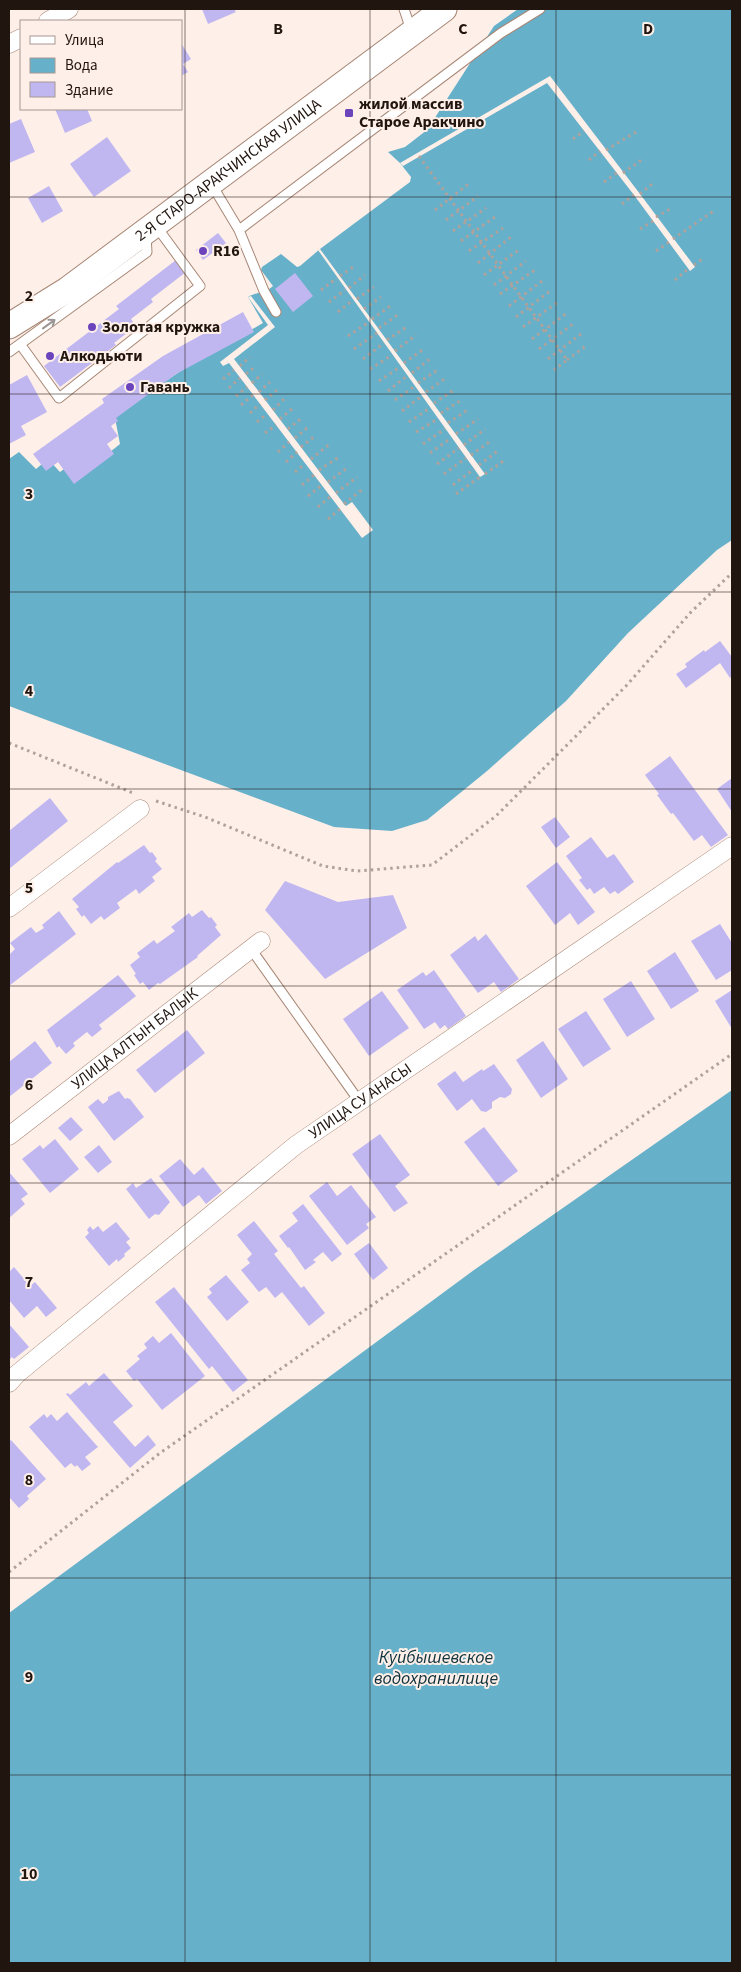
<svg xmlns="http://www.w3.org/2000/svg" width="741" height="1972" viewBox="0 0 741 1972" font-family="'Source Sans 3',sans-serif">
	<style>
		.water { fill: #67b0ca }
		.pier { fill: #feefe8 }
		.building { fill: #c0b7f1 }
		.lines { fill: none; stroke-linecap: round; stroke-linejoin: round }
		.lane-casing { stroke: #a78776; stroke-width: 11 }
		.street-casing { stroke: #a78776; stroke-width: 19 }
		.secondary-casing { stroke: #a78776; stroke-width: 27 }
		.path { stroke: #b0a29b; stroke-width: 3; stroke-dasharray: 2.5 4; stroke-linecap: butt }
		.lane { stroke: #fff; stroke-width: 9 }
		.street { stroke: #fff; stroke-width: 18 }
		.secondary { stroke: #fff; stroke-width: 25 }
		.oneway { stroke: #9b9693 }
		.grid { fill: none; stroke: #21150f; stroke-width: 1; stroke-opacity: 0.55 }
		.poi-dot { fill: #6b44bc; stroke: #feefe8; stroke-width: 2 }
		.labels { text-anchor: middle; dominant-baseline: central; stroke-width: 4; stroke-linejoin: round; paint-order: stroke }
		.poi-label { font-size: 16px; font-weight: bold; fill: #21150f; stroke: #feefe8; text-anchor: start }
		.street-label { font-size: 16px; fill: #21150f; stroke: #feefe8 }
		.water-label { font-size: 18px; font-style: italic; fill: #0f323d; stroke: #feefe8 }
		.grid-label { font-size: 16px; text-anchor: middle; font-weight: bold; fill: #21150f; stroke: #feefe8; stroke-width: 4; stroke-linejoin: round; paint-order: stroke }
	</style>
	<rect width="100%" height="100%" fill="#feefe8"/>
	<path class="water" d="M518,9H732V540L717,550L628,633L566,701L487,771L427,820L392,831L334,827L9,706V459L19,452L36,469L48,459L60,472L64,469L95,464L120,444L115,418L119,413L185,368L263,323L248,297C256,292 266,293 273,286L261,270L262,267L281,254L297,267L300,266L320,249L410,182L411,177L400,163L388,152L405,147L427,130L494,26Z
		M732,1090V1963H9V1613L474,1270Z"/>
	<path class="pier" d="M550,76L640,194L695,267L690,271L634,195L547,83L403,166L400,163Z
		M320,249L485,474L480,477L318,250Z
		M251,296L275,327L234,359L344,504L346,506L352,502L373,530L362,538L229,363L223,366L220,362L268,325L248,297Z"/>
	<path class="building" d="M202,9H234L236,12L208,24Z
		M181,43L191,59L183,64L188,72L181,76Z
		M55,109H87L92,121L65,133Z
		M21,119L35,152L9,163V124Z
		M107,137L131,171L94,197L70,164Z
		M49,186L63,211L42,223L28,198Z
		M218,233L226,243L203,260L196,250Z
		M176,260L186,272L151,299L153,302L131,319L136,326L114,343L116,345L60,387L44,366L119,309L116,306Z
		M295,273L313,296L293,312L275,289Z
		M243,312L254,332L176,374L116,418L118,421L111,426L118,436L107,444L114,454L74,484L58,462L46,471L33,454L104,403L102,399L163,356Z
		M27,375L47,412L21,426L26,435L9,444V385Z
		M720,641L732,657V676L730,678L720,663L686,688L676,674L687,667L685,664L704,650L705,652Z
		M670,756L728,835L711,847L702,835L694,841L673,813L671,814L657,795L659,794L645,775Z
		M732,778V812L717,789Z
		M50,798L68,821L9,869V831Z
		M555,817L570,837L556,848L541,827Z
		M591,837L607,858L614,854L634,882L618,894L615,891L610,894L604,887L594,894L590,888L587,890L579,880L582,878L566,856Z
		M144,845L150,853L152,852L157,859L155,861L162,869L152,877L155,881L139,894L136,889L117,903L120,908L104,920L101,916L91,924L84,915L82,917L76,909L79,907L72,899L117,862L118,863Z
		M557,862L595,912L578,925L570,913L555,925L526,886Z
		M285,881L338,902L393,895L407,928L325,979L265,910Z
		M202,910L209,918L211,917L217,925L215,927L221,935L197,956L198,957L160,984L158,983L149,990L143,982L140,984L134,975L136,974L130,965L140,957L137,953L154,940L157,944L175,931L171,927L189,913L192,917Z
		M59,911L76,934L9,986V955L15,949L10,943L31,927L36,933L44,928L42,925Z
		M720,924L732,943V970L716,980L691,941Z
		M486,934L519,979L501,992L494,982L478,993L450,955L475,936L478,941Z
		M675,952L699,991L671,1009L647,971Z
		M434,970L466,1016L448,1029L445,1025L440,1029L435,1022L424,1029L397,990L423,972L426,976Z
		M118,975L136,996L99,1025L102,1029L92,1037L87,1032L73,1043L75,1046L66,1054L59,1046L57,1048L47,1030Z
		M631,981L655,1019L627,1037L603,999Z
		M732,990V1029L715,1001Z
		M382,991L409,1028L369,1056L343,1019Z
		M586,1011L611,1049L583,1067L558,1029Z
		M187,1030L205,1053L155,1093L136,1070Z
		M35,1041L52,1063L9,1097V1062Z
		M543,1041L568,1079L541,1098L516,1060Z
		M494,1064L512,1089L511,1094L505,1098L500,1097L492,1102V1108L486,1112L481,1111L472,1099L457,1111L437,1084L455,1071L463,1082L482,1069L483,1071Z
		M119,1091L125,1099L127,1098L130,1099L144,1117L114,1141L88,1107L98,1099L103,1104L108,1100V1097Z
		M71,1117L83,1130L70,1141L58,1128Z
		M484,1127L518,1171L498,1186L464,1142Z
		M380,1134L410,1175L395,1186L408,1203L394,1212L352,1154Z
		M55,1139L79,1169L50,1193L22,1159L40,1145L43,1149Z
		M99,1145L112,1162L98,1173L84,1157Z
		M180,1159L194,1175L203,1167L222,1191L206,1204L199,1195L183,1207L159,1176Z
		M9,1172L28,1194L21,1199L25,1204L9,1218Z
		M151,1178L170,1202L159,1215L155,1214L149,1219L126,1189L133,1183L136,1188Z
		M327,1182L337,1196L351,1185L376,1217L366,1224L369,1228L347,1245L309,1196Z
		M303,1204L342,1254L332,1262L323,1252L313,1260L316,1262L305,1270L289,1247L288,1248L279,1236L298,1221L292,1213Z
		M254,1221L278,1251L274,1254L301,1288L304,1286L325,1313L309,1326L282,1292L275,1298L266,1287L259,1292L241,1270L250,1263L247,1259L252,1254L237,1235Z
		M116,1222L130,1239L126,1242L131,1248L124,1254L125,1256L118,1262L117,1259L109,1266L85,1237L89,1233L87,1230L90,1226L93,1230L98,1226L103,1232Z
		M369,1243L388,1268L373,1280L354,1254Z
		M14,1267L30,1286L35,1282L57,1308L46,1317L37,1306L24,1318L9,1300V1272Z
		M226,1275L249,1302L227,1321L207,1297L212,1293L209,1289Z
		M174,1287L248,1380L233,1392L212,1366L209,1369L155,1302Z
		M9,1324L29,1347L14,1359L12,1357L9,1360Z
		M171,1333L205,1376L162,1410L137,1379L134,1381L126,1371L140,1359L137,1356L147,1348L144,1344L153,1336L159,1343Z
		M104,1373L133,1406L113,1422L135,1447L148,1435L156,1445L130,1468L66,1394L68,1393L70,1395L86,1382L89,1386Z
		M67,1412L98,1447L85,1457L91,1464L82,1471L77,1465L75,1467L71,1463L65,1468L29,1427L44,1414L47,1418L51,1414L57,1421Z
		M11,1440L46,1479L27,1496L29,1499L19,1508L9,1497V1442Z"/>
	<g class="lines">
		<defs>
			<path id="lane" d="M404,9L411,30
				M212,185L239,230L264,291L276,312
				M239,230L501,33L540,9
				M20,344L59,398L200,286L156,226
				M9,352L147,252L146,236
				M251,949L359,1101"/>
			<g id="street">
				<path d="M48,21L69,9"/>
				<path d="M9,44L21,38"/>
				<path d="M9,908L140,809"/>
				<path id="s1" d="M9,1136L261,941"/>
				<path id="s2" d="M9,1383L17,1374L296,1145L732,846"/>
			</g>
			<g id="secondary">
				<path id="s3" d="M9,326L67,290L444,9"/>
			</g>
		</defs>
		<use href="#lane" class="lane-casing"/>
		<use href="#street" class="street-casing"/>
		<use href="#secondary" class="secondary-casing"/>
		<path class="path" d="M573,139L584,131
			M606,150L636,132
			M419,156L567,360L554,370
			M589,160L600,151
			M623,173L643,159
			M604,182L617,173
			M640,194L652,184
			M622,204L634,195
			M435,210L470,183
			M656,217L670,209
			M446,220L478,196
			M640,229L653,221
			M453,231L486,208
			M673,239L715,210
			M461,241L495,217
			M469,251L503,228
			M656,251L669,242
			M478,263L511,237
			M694,265L704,258
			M484,275L520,249
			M340,276L356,265
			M675,280L688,269
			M494,285L526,261
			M349,288L365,275
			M321,290L337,278
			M500,294L535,270
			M357,299L374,287
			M329,302L345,290
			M509,306L542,281
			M364,309L381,297
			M338,312L353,300
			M516,317L550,291
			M372,319L393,304
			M523,327L558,302
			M379,328L399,314
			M348,336L369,322
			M532,339L567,313
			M387,340L408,326
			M354,349L377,333
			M539,349L573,324
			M395,351L416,335
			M363,359L384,343
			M548,359L581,334
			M567,360L587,345
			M404,363L425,348
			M240,366L250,357
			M370,369L392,355
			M412,373L431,358
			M246,374L256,366
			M223,379L234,370
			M379,381L400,367
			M252,383L262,374
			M418,383L439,369
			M229,388L240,378
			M388,391L407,376
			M259,392L270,382
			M426,392L446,378
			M236,396L247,387
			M265,400L277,390
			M395,400L415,386
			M434,403L454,390
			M241,405L253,395
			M273,410L285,398
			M402,411L422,396
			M250,413L260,404
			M441,413L463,399
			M280,419L293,408
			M257,422L267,414
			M409,422L430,408
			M448,423L469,409
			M288,429L302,418
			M416,432L438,419
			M265,433L276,425
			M456,434L478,419
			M295,438L308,427
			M423,444L445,429
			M464,445L485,429
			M301,447L315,436
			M278,452L289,442
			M430,453L451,438
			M471,455L492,440
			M311,459L330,444
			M286,462L297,452
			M437,464L459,448
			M479,465L499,450
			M319,470L339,457
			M295,472L305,464
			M444,474L466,458
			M485,474L506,459
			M328,482L347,468
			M302,485L314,475
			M453,485L474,469
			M336,493L357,477
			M456,494L480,477
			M308,496L322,485
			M344,504L364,488
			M318,507L330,497
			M328,519L340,509
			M9,743L133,793
			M156,801L205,817L323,866L357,871L432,865L496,816L626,686L691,612L732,573
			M9,1572L160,1453L732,1054"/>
		<use href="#lane" class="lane"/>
		<use href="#street" class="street"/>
		<use href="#secondary" class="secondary"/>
	</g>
	<defs><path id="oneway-shaft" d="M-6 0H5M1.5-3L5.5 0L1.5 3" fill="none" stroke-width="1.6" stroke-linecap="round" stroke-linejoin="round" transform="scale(1.25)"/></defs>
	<use class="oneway" href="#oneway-shaft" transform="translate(49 324) rotate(-36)"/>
	<path class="grid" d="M185,9V1963M370,9V1963M556,9V1963M9,197H732M9,394H732M9,592H732M9,789H732M9,986H732M9,1183H732M9,1380H732M9,1578H732M9,1775H732"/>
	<g class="poi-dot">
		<rect x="344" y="108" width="10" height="10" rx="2.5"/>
		<circle cx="203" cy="251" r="5"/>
		<circle cx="92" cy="327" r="5"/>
		<circle cx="50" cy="356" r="5"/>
		<circle cx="130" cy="387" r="5"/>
	</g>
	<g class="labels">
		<g class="poi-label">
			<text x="359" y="104">жилой массив<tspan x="359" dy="18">Старое Аракчино</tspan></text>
			<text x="213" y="251">R16</text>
			<text x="102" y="327">Золотая кружка</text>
			<text x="60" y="356">Алкодьюти</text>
			<text x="140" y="387">Гавань</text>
		</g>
		<g class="street-label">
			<text stroke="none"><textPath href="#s3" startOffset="269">2-Я СТАРО-АРАКЧИНСКАЯ УЛИЦА</textPath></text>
			<text stroke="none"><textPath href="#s1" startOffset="159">УЛИЦА АЛТЫН БАЛЫК</textPath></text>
			<text stroke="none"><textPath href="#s2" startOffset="451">УЛИЦА СУ АНАСЫ</textPath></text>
		</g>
		<g class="water-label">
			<text x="436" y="1657">Куйбышевское<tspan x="436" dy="21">водохранилище</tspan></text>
		</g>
	</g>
	<g class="grid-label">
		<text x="278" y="34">B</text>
		<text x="463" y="34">C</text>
		<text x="648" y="34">D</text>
		<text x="29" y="301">2</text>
		<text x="29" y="499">3</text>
		<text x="29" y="696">4</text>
		<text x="29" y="893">5</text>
		<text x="29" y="1090">6</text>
		<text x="29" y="1287">7</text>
		<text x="29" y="1485">8</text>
		<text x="29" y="1682">9</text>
		<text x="29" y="1879">10</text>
	</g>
	<rect width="741" height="1972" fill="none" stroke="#21150f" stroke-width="20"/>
	<rect x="20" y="20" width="162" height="90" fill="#feefe8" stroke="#a69891"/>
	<rect x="30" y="36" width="25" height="8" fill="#ffffff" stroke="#a69891"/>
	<text x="65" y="45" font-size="15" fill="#21150f">Улица</text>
	<rect x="30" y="58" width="25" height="15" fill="#67b0ca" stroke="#a69891"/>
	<text x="65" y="70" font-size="15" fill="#21150f">Вода</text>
	<rect x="30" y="82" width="25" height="15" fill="#c0b7f1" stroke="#a69891"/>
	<text x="65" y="95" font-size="15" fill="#21150f">Здание</text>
</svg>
